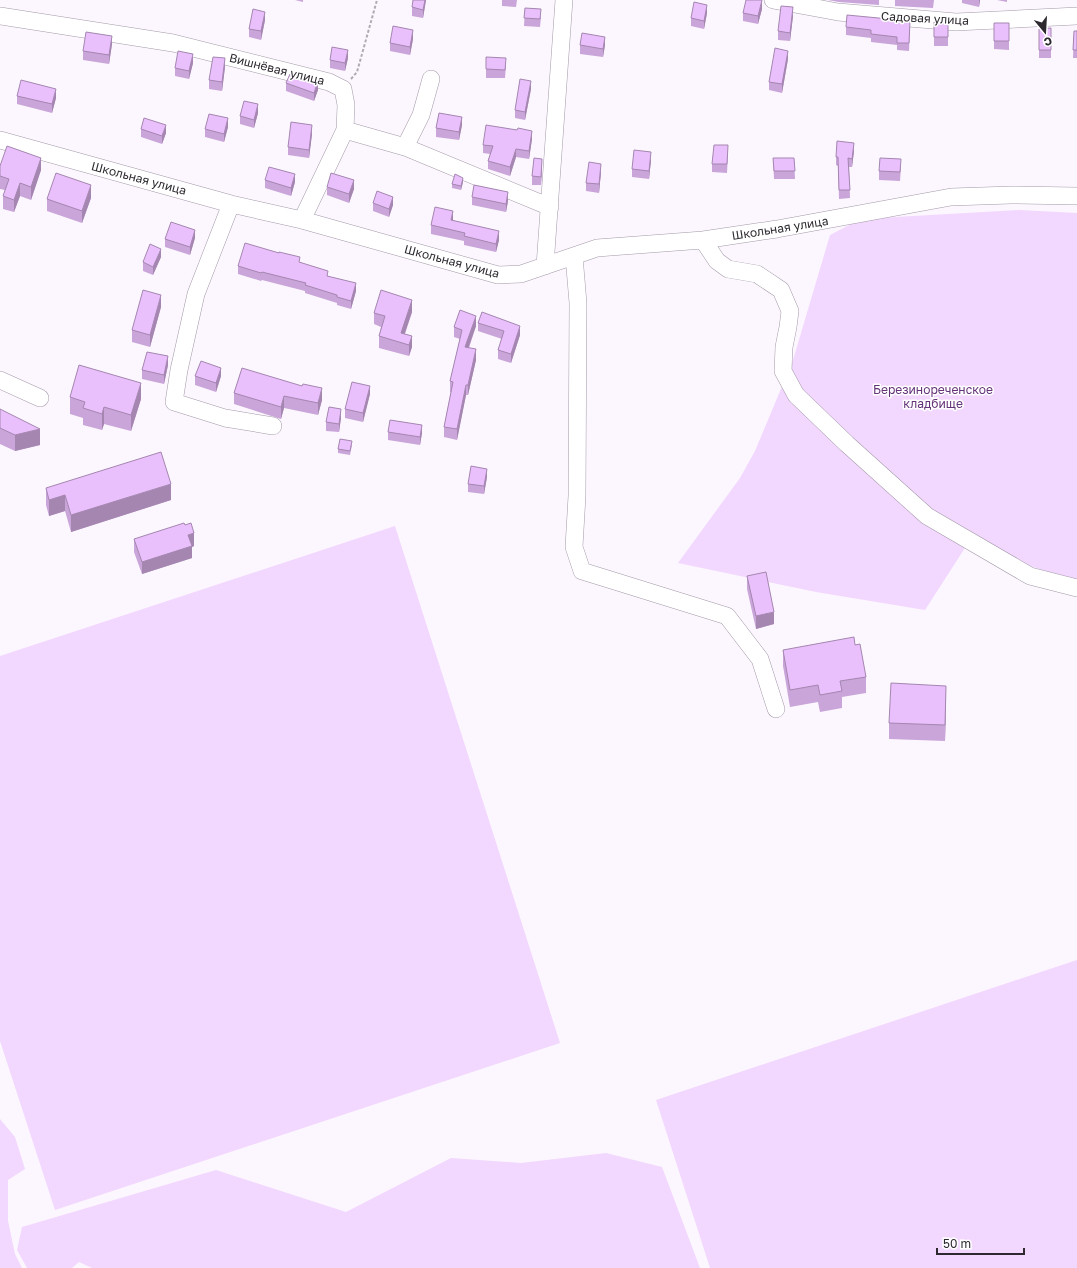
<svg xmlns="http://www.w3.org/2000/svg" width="1077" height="1268" viewBox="0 0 1077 1268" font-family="'Golos Text',sans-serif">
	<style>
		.green { fill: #f2d7fe }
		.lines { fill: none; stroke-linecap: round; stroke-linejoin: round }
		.minor-casing { stroke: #a499a9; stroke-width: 18 }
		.path { stroke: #b0abb2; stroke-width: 2; stroke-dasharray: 3 2; stroke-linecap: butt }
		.minor { stroke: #fff; stroke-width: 17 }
		.wall { fill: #c9a5d9 }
		.shaded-wall { fill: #a486b0 }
		.building { fill: #eac0fc; stroke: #a486b0 }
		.labels { text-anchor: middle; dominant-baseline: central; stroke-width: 3; stroke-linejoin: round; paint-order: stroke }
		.street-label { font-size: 12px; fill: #2d292f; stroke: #fff }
		.park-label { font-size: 12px; fill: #643278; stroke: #fff }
	</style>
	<rect width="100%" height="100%" fill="#fcf7fe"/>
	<path class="green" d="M1020,210L1077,213V581C1041,571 1004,557 972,537L925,610L816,592L678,563L740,478L755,451L793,360L830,235L861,219Z
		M395,526L560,1043L55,1210L0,1041V656Z
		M1077,960V1268H710L656,1100Z
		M0,1119L15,1137L25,1169L8,1180V1221L15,1254L22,1268H0Z
		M606,1153L662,1167L700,1268H92L79,1262L72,1268H27L17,1250L22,1227L216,1170L346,1212L451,1158L521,1163Z"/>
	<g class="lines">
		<defs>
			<path id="minor" d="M773,0L838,12L956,22L1077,16
				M0,16L173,43L329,82L343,89L346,105L345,130L405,147L550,207
				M0,140L231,204L302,220L498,275L521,274L597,248L703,240L777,229L951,197L1011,195L1077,196
				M405,147L421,115L431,79
				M231,204L196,294L179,370L174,402L225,418L273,426
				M302,220L345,130
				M703,240L717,261L728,269L757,274L781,290L790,311L788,327L784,347L783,371L796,395L847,444L927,516L1030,576L1077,588
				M574,256L578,303L577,496L574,547L582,571L727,616L760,659L776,709
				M545,266L564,0
				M0,380L40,398"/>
		</defs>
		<use href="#minor" class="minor-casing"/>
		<path class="path" d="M351,79L357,72L377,0"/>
		<use href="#minor" class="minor"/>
	</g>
	<path class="wall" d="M295,0H303V2Z
		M426,0L423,18L412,16V7Z
		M502,0H517L516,7L502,6Z
		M828,0H879V5L839,2Z
		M895,0H934L933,8L895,6Z
		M962,0H980L979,7L962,3Z
		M997,0H1007V2Z
		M525,8L541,17L540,27L524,26Z
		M762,9L758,24L743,21V13Z
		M707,13L704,29L691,26V18Z
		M793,16L790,41L778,40V31Z
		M265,20L261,40L249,37V29Z
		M934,22L948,23V46H934Z
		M994,23H1009V50L994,49Z
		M846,27L910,28L909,51L897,50V45L871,42V38L846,35Z
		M1051,28V58H1039V29Z
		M1074,31H1077V58H1073Z
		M413,39L410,55L390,51V43Z
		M112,44L109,64L83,60V51Z
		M580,45H605L603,57L580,54Z
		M348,58L345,71L330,68V60Z
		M788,59L782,93L769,90V82Z
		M193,63L189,79L175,76V68Z
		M506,66L505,78H486V69Z
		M225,67L222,91L209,89V80Z
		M286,83L318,90L314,101L286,91Z
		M531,89L525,120L515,118V110Z
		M17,96L56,98L52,113L17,104Z
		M258,113L254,128L240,124V116Z
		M462,125L459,140L436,137V128Z
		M228,127L224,142L205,137V129Z
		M141,129L166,133L162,144L141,137Z
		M312,134L309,158L288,155V147Z
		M532,139L529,159L516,157L510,176L488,169V161L490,154L483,153V145Z
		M854,151L852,167H849L850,198L839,199L838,166L836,165V157Z
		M728,154L727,173L712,172V164Z
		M773,158H794L795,179H774Z
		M651,160L649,179L632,177V169Z
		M0,166L41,170L31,200L20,196L14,212L3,209V196L5,190L0,189Z
		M542,167L541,185H532V176Z
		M901,167L900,181L879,180V171Z
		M601,172L599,193L586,191V183Z
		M265,180L295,182L291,196L265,188Z
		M463,182L461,190L452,188V184Z
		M327,187L354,189L349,203L327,195Z
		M472,197L508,201L506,212L472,205Z
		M91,198L82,223L47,211V199Z
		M373,203L393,205L389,217L373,211Z
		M453,220L499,240L496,252L464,245V241L431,234V225Z
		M195,238L190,255L165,247V239Z
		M161,257L153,275L143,271V262Z
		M300,262L328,276L356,291L351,309L337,305V303L305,293V291L262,280L261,281L238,274V266Z
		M161,307L150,347L132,342V330Z
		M412,312L405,334L412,347L409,356L379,348V336L381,327L374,324V313Z
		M478,323L520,335L511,363L498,359V350L502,339L478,331Z
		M476,326L469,348L476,360L468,395H466L457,440L444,437V427L451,392H450V381L460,339L454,337V327Z
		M168,365L164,384L142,379V370Z
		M242,368L322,400L318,415L284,408L281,419L234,404V393Z
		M195,376H221L216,392L195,385Z
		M370,394L363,422L345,418V409Z
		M70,397L141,399L131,431L104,424L102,430L83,425V418L70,414Z
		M0,409L40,445L15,451L0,444Z
		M341,418L339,432L326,431V422Z
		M388,432L422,433L420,445L388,440Z
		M352,445L350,455L338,453V449Z
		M487,477L484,494L468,492V484Z
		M46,488L171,500L71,532L65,511L49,516L46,505Z
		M134,539L194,546L192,547V558L142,574L134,552Z
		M747,576L774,624L756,629L747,589Z
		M855,645L866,677V693L842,697V708L820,712L818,702L790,707L783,666V650Z
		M946,702L945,741L889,739V723Z"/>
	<path class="shaded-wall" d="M425,0H426L423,18V10Z
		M762,0V9L758,24V16Z
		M979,0H980L979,7Z
		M707,5V13L704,29V21Z
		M793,7V16L790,41V33Z
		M265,12V20L261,40V31Z
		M413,30V39L410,55V47Z
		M112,36V44L109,64V55Z
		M605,37V45L603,57V49Z
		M348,50V58L345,71V63Z
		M788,51V59L782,93V84Z
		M193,54V63L189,79V71Z
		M225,58V67L222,91V82Z
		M318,81V90L314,101V93Z
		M531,81V89L525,120V112Z
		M56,89V98L52,113V104Z
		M258,104V113L254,128V120Z
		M462,117V125L459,140V132Z
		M228,118V127L224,142V134Z
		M166,125V133L162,144V136Z
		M312,125V134L309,158V150Z
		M532,131V139L529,159V151Z
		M854,143V151L852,167V159Z
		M516,149V157L510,176V167Z
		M651,152V160L649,179V171Z
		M41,158V170L31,200V187Z
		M542,159V167L541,185V177Z
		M601,164V172L599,193V184Z
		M295,174V182L291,196V188Z
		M463,178V182L461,190V186Z
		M354,180V189L349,203V194Z
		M20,183V196L14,212V200Z
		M91,185V198L82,223V211Z
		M508,192V201L506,212V204Z
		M393,197V205L389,217V209Z
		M453,211V220L451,228V220Z
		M195,230V238L190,255V247Z
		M499,231V240L496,252V244Z
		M161,249V257L153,275V267Z
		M356,283V291L351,309V301Z
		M161,295V307L150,347V335Z
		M412,300V312L401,344V333Z
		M476,316V326L465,357V347Z
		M520,326V335L511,363V354Z
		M412,336V347L409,356V345Z
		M476,349V360L468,395V385Z
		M168,356V365L164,384V375Z
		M221,368V376L216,392V383Z
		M141,383V399L131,431V415Z
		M466,385V395L457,440V429Z
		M370,386V394L363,422V413Z
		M322,388V400L318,415V403Z
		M284,396V408L281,419V407Z
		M104,407V424L102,430V414Z
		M341,409V418L339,432V424Z
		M422,425V433L420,445V437Z
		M40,429V445L15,451V435Z
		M487,469V477L484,494V486Z
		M171,484V500L71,532V515Z
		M65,495V511L49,516V500Z
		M194,533V546L192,547V558L142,574V562L188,535Z
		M774,612V624L756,629V616Z
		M946,686V702L945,741V725Z"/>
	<path class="building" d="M413,0H425L423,10L412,7Z
		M746,0H762L758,16L743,13Z
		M694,2L707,5L704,21L691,18Z
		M781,6L793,7L790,33L778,31Z
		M525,8L541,9L540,19L524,18Z
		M253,9L265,12L261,31L249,29Z
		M847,15L910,21L909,43H897V37L871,34V30L846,27Z
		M934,22L948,23V37H934Z
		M994,23H1009V41H994Z
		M393,26L413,30L410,47L390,43Z
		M1051,28V50H1039V29Z
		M1074,31H1077V50H1073Z
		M86,32L112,36L109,55L83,51Z
		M582,33L605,37L603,49L580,45Z
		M332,47L348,50L345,63L330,60Z
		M775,48L788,51L782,84L769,82Z
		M178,51L193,54L189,71L175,68Z
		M213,57L225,58L222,82L209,80Z
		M486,57L506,58L505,70L486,69Z
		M290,74L318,81L314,93L286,83Z
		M520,79L531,81L525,112L515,110Z
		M21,80L56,89L52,104L17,96Z
		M244,101L258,104L254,120L240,116Z
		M439,113L462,117L459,132L436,128Z
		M209,114L228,118L224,134L205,129Z
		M144,118L166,125L162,136L141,129Z
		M291,122L312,125L309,150L288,147Z
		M486,125L517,130L518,128L532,131L529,151L516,149L510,167L488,161L493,146L483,145Z
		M837,141L854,143L852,159L848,158L850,190H839L838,157H836Z
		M714,145H728L727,164H712Z
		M7,146L41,158L31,187L20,183L14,200L3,196L9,179L0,176V166Z
		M634,150L651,152L649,171L632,169Z
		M534,158L542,159L541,177L532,176Z
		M773,158H794L795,171H774Z
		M880,158L901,159L900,172L879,171Z
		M589,162L601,164L599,184L586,183Z
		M269,167L295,174L291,188L265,180Z
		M56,173L91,185L82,211L47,199Z
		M331,173L354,180L349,194L327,187Z
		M455,174L463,178L461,186L452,184Z
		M474,185L508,192L506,204L472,197Z
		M377,191L393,197L389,209L373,203Z
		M435,207L453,211L451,220L499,231L496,244L464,236L465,233L431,225Z
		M171,222L195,230L190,247L165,239Z
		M245,243L279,253V252L300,257L299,262L328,271L327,276L356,283L351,301L337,297V295L305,285L306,283L262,272L261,273L238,266Z
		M150,244L161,249L153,267L143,262Z
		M143,290L161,295L150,335L132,330Z
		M381,290L412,300L401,333L412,336L409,345L379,336L385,316L374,313Z
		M460,310L476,316L465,347L476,349L468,385H466L457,429L444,427L453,382L450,381L462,330L454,327Z
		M482,312L520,326L511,354L498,350L504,331L478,323Z
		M147,352L168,356L164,375L142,370Z
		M201,361L221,368L216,383L195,376Z
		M79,365L141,383L131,415L104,407L102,414L83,408L85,402L70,397Z
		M242,368L302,386L303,384L322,388L318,403L284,396L281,407L234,393Z
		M352,382L370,386L363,413L345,409Z
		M329,407L341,409L339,424L326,422Z
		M0,409L40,429L15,435L0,428Z
		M390,420L422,425L420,437L388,432Z
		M340,439L352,441L350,451L338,449Z
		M161,452L171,484L71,515L65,495L49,500L46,488Z
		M471,466L487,469L484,486L468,484Z
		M184,523L185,525L191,523L194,533L188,535L192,546L142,562L134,539Z
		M766,572L774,612L756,616L747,576Z
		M854,637L855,645L860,644L866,677L840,681L842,691L820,695L818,685L790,690L783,650Z
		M891,683L946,686L945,725L889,723Z"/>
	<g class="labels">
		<g class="street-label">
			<text transform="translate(925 18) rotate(3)">Садовая улица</text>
			<text transform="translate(277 69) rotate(14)">Вишнёвая улица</text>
			<text transform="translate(139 178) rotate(15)">Школьная улица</text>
			<text transform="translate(780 228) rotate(-9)">Школьная улица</text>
			<text transform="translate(452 261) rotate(15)">Школьная улица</text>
		</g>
		<g class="park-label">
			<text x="933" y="389">Березинореченское<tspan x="933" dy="14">кладбище</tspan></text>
		</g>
	</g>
	<g transform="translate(1045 32) rotate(162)" stroke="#ffffff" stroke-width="3" paint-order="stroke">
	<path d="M0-3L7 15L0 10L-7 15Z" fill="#2d292f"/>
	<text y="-6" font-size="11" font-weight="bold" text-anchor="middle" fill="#2d292f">С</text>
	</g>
	<path d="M937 1248v6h87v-6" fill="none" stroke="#2d292f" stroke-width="2"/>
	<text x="943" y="1248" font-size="12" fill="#2d292f" stroke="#ffffff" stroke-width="3" paint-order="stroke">50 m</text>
</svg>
